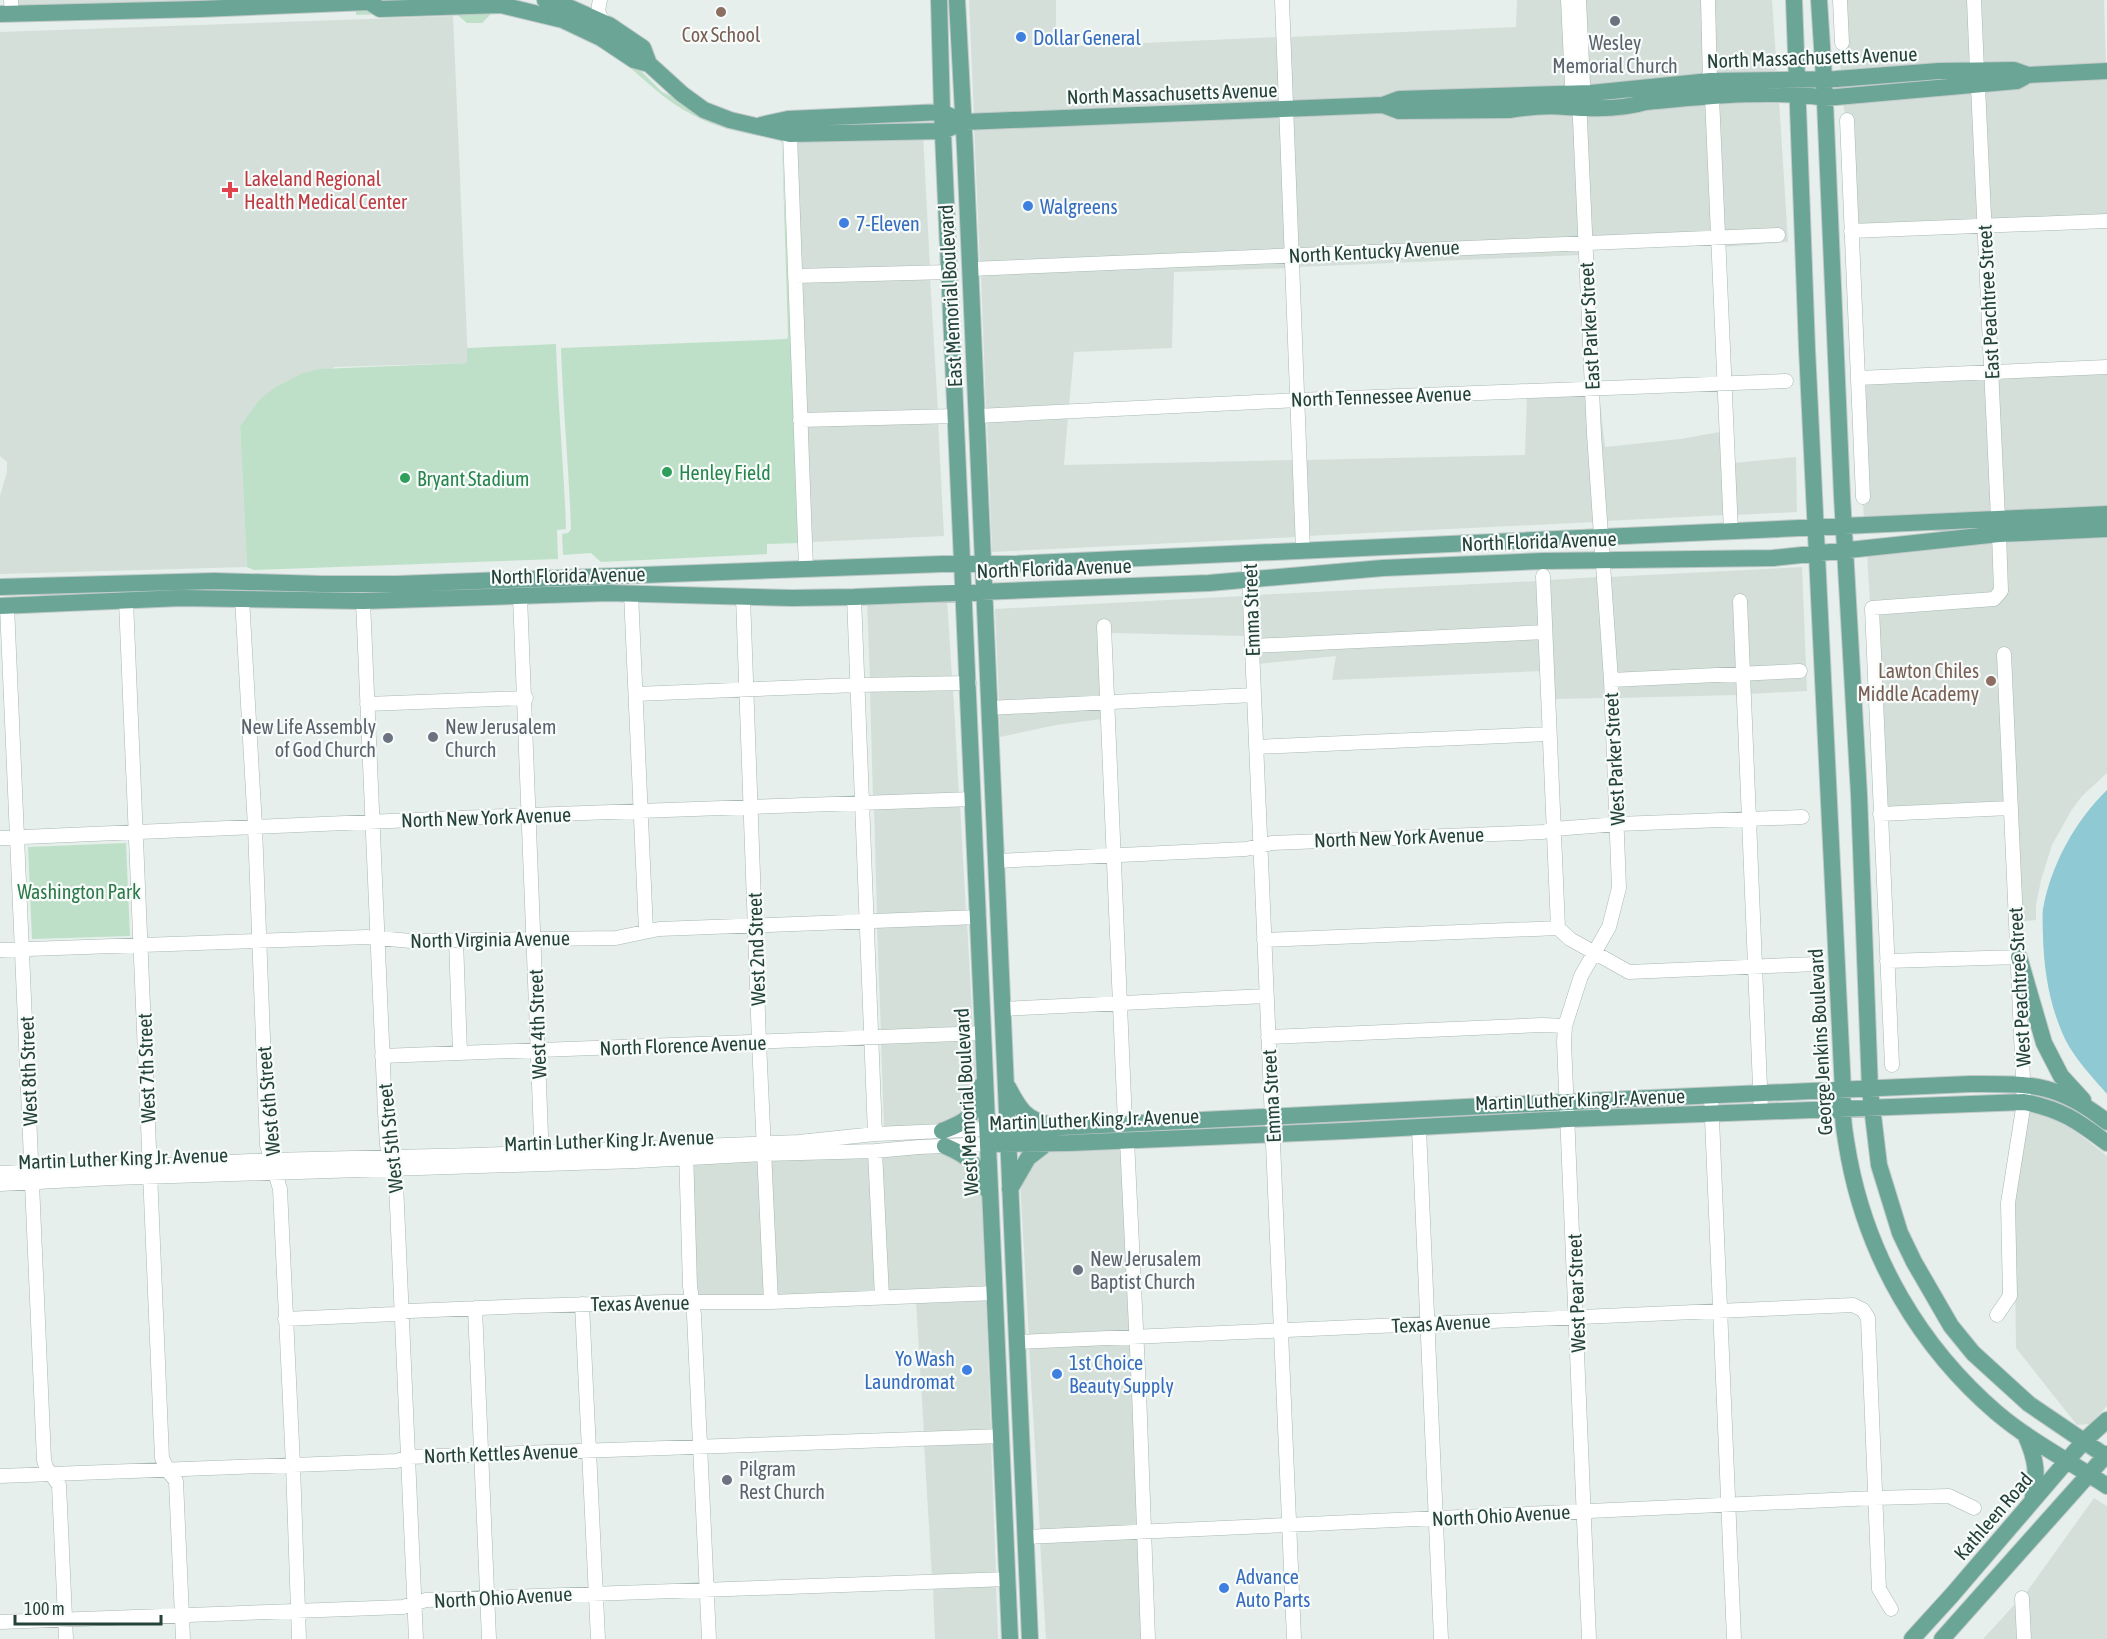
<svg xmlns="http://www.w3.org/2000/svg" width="2107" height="1639" viewBox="0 0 2107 1639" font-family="'Asap Condensed',sans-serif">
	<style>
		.built { fill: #d4dfda }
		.green { fill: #bfe0c8 }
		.water { fill: #8ec9d4 }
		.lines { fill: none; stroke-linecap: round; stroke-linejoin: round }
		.minor-casing { stroke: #a8b8b2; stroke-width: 15 }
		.major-casing { stroke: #c2cac8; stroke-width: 18 }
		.minor { stroke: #fff; stroke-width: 14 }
		.major { stroke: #6aa596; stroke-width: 16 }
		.education-dot { fill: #8d6e63; stroke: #f7fbf9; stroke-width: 2 }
		.worship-dot { fill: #6b7280; stroke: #f7fbf9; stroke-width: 2 }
		.shop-dot { fill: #3f7fe0; stroke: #f7fbf9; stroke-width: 2 }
		.health-dot { fill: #e0444e; stroke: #f7fbf9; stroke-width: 2 }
		.leisure-dot { fill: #2e9e5b; stroke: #f7fbf9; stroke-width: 2 }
		.labels { text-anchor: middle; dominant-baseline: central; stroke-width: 4.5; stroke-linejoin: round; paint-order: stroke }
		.education-label { font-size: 20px; fill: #785e54; stroke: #f7fbf9 }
		.shop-label { font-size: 20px; fill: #366cbe; stroke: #f7fbf9; text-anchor: start }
		.worship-label { font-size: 20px; fill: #5b616d; stroke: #f7fbf9; text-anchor: start }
		.street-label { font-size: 20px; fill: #24423a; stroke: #f7fbf9 }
		.health-label { font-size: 20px; fill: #be3a42; stroke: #f7fbf9; text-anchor: start }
		.leisure-label { font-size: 20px; fill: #27864d; stroke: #f7fbf9; text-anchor: start }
		.park-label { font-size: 20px; fill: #2d7a4b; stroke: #f7fbf9 }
	</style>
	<rect width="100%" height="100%" fill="#e6efeb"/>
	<path class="built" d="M17,0H194V4L17,9Z
		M969,0H1056V47L1278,37L1282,104L974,116Z
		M1517,0H1562L1568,88L1293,104L1289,37L1516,27Z
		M1585,0H1702L1705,76L1587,88Z
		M1714,0H1772L1777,74L1717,76Z
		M1846,0H1969L1971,66L1841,73L1839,48L1847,47Z
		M1980,0H2104L2106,66L2031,69L1982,66Z
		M453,16L468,363L335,367L259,400L240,426L247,567L0,574V496L7,472V462L0,456V32Z
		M2107,76V216L1990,220L1984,90L2029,80Z
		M1973,91L1979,221L1857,225L1852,115H1845L1843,102Z
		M1779,100L1788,242L1724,247L1723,241L1784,239V230L1723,231L1717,102Z
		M1706,102L1712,232L1590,237L1585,113Z
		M1379,110L1574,113L1579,237L1298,249L1293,114Z
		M1282,114L1287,250L980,264L974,126Z
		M923,135L930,267L801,271L795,139Z
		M1580,247V255L1299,267V259Z
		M1287,260L1288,268L1174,272L1172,348L1074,352L1069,406L986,410L981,274Z
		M930,277L938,411L805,415L801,281Z
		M2107,372V508L2004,513L1997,377Z
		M1986,377L1992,514L1864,519L1863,502H1869L1864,383Z
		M1586,393L1594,522L1307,536L1305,460L1525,455L1527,396Z
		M1599,393L1605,447L1680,439L1720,432L1724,515L1605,521Z
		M1068,416L1064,465L1294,460L1296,537L992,552L987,420Z
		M938,421L944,536L811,542L806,425Z
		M1796,457L1797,512L1735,515L1733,463Z
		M2107,538V773L2082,796L2071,811L2052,845L2041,880L2036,905V920L2016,922L2010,808L1880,814L1872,608L1994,599L1999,544L2016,542Z
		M1993,540L1995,590L1991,595L1870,603L1867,553Z
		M1802,567L1807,691L1748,694L1747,679L1806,675L1805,666L1747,669L1745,596L1734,597L1736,670L1616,675L1609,577Z
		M1598,577L1606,698L1553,699L1549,580Z
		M1538,581L1539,627L1257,641L1255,595Z
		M1244,596L1246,636L1110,633V621H1099L1102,697L999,702L995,609Z
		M947,598L952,678L870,680L867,601Z
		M1540,637L1541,671L1332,680L1336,656L1258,664V651Z
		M1736,680L1737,695L1617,698L1616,685Z
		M953,688L959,795L873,798L870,690Z
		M1102,707V719L1056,725L1000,737L999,712Z
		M960,805L966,912L877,915L874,808Z
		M967,922L973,1029L881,1033L877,925Z
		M974,1039L976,1083L968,1111L941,1126L884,1129L881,1043Z
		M2029,1110L2055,1115L2107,1156V1406L2090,1424L2077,1425L2016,1348L2014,1204Z
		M1121,1145L1131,1332L1029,1337L1020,1182L1026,1169L1048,1149Z
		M944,1151L961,1159L982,1191L985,1288L887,1292L881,1156Z
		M870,1156L876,1293L777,1296L770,1159Z
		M759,1159L766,1297L698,1298L692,1163Z
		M986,1298L991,1432L924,1433L916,1301Z
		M1131,1342L1139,1526L1040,1531L1029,1347Z
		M991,1442L996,1574L932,1577L924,1443Z
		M2094,1498L2107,1506V1639H2030L2028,1593H2026Z
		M1139,1536L1142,1639H1046L1040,1541Z
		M996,1584L998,1639H935L933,1587Z
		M2017,1602L2018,1639H1983Z"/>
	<path class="green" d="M501,3L615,45L662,92L686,103L782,137L799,543L767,544V554L601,562L591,553L563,555L562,534L568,533L571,529C569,469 563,409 561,348L787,339L788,336L782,142L777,138C748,135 719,129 693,115C665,101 644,79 620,59C586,30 536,13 492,13L482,23H467L454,12L356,15V8Z
		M556,344C558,406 564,467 566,529L557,530L558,559L254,570L247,567L240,426L259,400L274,388L303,373L320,369L467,363V348Z
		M126,843L130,936L32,939L28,847Z"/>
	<path class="water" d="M2107,790V1094C2093,1078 2075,1059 2065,1039C2050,1007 2044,972 2043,937C2043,928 2042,918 2043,909C2051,865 2075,821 2107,790Z"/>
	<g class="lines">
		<defs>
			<path id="minor" d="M11,0L12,14
				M600,0C597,12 598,16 607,24
				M1282,0L1303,550
				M1568,0L1572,84L1578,93L1580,120L1594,434L1611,680L1619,888L1609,927L1581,976L1565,1026L1564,1042L1589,1639
				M1708,0L1710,81
				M1840,0L1842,43
				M1974,0L1977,71
				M1978,86L1998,518
				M1578,93L1583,84L1579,0
				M1712,97L1731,532
				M1847,120L1863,497
				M790,134L806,569
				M1851,231L2107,221
				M970,269L1778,235
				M795,276L949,272
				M1858,378L2107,367
				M977,416L1298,400L1786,381
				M800,420L956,416
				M1248,553L1294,1639
				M1543,576L1558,928
				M631,593L646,931
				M520,596L542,1161
				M743,597L759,1042L771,1302
				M854,597L875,1134
				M242,598L255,827L267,1145L280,1189L293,1465L299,1639
				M126,601L162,1458L168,1471L176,1481L183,1639
				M363,601L385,1112L387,1145L396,1183L416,1639
				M1740,601L1761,1111
				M7,606L44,1460L46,1467L59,1485L66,1639
				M1104,626L1125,1123
				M1252,646L1545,632
				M1611,680L1800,671
				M636,694L857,685L969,683
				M367,704L526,698
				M989,708L1254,695
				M1256,747L1549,734
				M1880,814L2010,808
				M0,838L529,815L973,799
				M996,861L1246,849L1272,843L1543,832L1554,829L1618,824L1802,817
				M1558,928L1570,939L1629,972L1816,964
				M456,940L460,1053
				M1264,940L1558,928
				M0,950L367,937L411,941L616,938L659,929L979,917
				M1887,961L2019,957
				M1003,1009L1266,996
				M1268,1037L1542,1025L1565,1026
				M382,1056L984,1033
				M1892,1065L1872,608L1994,599L2001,591L1999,534
				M1711,1095L1734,1639
				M1419,1128L1441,1639
				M1127,1140L1139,1391L1148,1639
				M686,1150L690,1286L694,1315L709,1639
				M875,1151L882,1297
				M0,1173L271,1160L477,1155L799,1142L875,1134L989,1129
				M0,1184L113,1178L636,1161L764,1154L875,1151L919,1147L989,1144
				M582,1304L598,1639
				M475,1308L489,1639
				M1997,1315L2010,1296L2008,1203L2024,1102L2004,654
				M285,1319L395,1314L409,1311L527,1306L666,1302H771L995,1293
				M1018,1342L1853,1305L1863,1310L1868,1318L1879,1589L1891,1609
				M0,1476L397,1461L408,1457L1002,1436
				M1025,1537L1874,1498L1949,1496L1974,1508
				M2022,1598L2024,1639
				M0,1622L403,1607L426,1600L1008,1579"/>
			<path id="major" d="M545,0L566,6L609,25L643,48L649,64L682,94L704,110L730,120L790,134L943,131L964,122L1383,105L1399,99L1591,93L1710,81L1836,79L1939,71L2014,70L2028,75L2107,71
				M939,0L942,112L1010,1639
				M957,0L965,149L1030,1639
				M1794,0L1807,349L1843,1091C1841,1114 1845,1136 1849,1158C1868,1258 1920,1347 1997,1413C2030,1441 2071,1462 2107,1486
				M1819,0L1824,78L1842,496L1859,795L1870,1090L1879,1165L1900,1233L1914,1262L1951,1326L1973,1353L2029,1404L2107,1457
				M369,2L380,9L501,5L563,20L601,38L634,60L649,64
				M0,14L200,9L369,2L372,0
				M1383,105L1399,111L1509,110C1527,107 1547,105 1566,107C1591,109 1621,110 1646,102C1701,97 1771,89 1825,98L2017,81L2028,75
				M761,125L788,119L942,112L952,117
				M0,587L214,581L322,584H397L942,564H1010L2107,514
				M0,606L181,598L363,601L608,593L792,598L854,597L1209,583L1383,568L1543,561L1773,558L1999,534L2107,529
				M2019,957L2044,1043L2061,1076L2083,1100
				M1008,1087C1019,1109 1026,1120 1051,1125
				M999,1130L1629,1099L1970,1084C2031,1084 2057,1082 2107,1122
				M942,1131C973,1119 973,1116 982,1085
				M999,1144L1069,1143L1345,1131L1568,1119L2024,1102C2061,1109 2078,1121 2107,1143
				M945,1146C973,1158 975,1164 988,1191
				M1010,1189L1028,1158L1046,1144
				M2025,1434C2037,1461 2038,1473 2032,1502
				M1912,1639L1952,1595L2084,1441L2107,1420
				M1942,1639L2107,1454"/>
		</defs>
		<use href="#minor" class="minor-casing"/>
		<use href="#major" class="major-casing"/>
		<use href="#minor" class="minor"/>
		<use href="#major" class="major"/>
	</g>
	<g class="education-dot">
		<circle cx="721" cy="12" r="6"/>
		<circle cx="1991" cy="681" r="6"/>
	</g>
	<g class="worship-dot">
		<circle cx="1615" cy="21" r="6"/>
		<circle cx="433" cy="737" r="6"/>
		<circle cx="388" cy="738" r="6"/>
		<circle cx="1078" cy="1270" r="6"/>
		<circle cx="727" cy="1480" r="6"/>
	</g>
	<g class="shop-dot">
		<circle cx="1021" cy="37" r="6"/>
		<circle cx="1028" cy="206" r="6"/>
		<circle cx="844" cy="223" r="6"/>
		<circle cx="967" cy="1370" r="6"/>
		<circle cx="1057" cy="1374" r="6"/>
		<circle cx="1224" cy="1588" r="6"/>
	</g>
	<path class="health-dot" d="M227 181h6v6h6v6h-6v6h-6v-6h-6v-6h6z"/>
	<g class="leisure-dot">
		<circle cx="667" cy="472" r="6"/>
		<circle cx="405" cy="478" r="6"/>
	</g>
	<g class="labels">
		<g class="education-label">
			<text x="721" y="34">Cox School</text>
			<text x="1979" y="670" text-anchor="end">Lawton Chiles<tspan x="1979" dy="23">Middle Academy</tspan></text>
		</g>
		<g class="shop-label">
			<text x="1033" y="37">Dollar General</text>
			<text x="1040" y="206">Walgreens</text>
			<text x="856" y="223">7-Eleven</text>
			<text x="955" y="1358" text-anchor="end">Yo Wash<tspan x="955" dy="23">Laundromat</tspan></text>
			<text x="1069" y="1362">1st Choice<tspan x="1069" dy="23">Beauty Supply</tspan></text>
			<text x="1236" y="1576">Advance<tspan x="1236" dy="23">Auto Parts</tspan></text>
		</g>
		<g class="worship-label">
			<text x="1615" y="42" text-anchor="middle">Wesley<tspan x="1615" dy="23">Memorial Church</tspan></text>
			<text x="376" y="726" text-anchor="end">New Life Assembly<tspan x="376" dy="23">of God Church</tspan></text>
			<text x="445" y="726">New Jerusalem<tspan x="445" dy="23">Church</tspan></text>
			<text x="1090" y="1258">New Jerusalem<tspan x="1090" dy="23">Baptist Church</tspan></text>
			<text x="739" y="1468">Pilgram<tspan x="739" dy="23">Rest Church</tspan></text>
		</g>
		<g class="street-label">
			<text transform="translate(1812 57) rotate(-2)">North Massachusetts Avenue</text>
			<text transform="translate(1172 93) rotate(-2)">North Massachusetts Avenue</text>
			<text transform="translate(1374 251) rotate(-3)">North Kentucky Avenue</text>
			<text transform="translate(950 296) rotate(-93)">East Memorial Boulevard</text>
			<text transform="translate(1988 302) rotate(-93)">East Peachtree Street</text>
			<text transform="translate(1589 326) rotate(-93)">East Parker Street</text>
			<text transform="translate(1381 396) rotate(-2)">North Tennessee Avenue</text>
			<text transform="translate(1539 541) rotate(-2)">North Florida Avenue</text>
			<text transform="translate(1054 568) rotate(-2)">North Florida Avenue</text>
			<text transform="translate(568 575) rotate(-1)">North Florida Avenue</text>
			<text transform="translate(1251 610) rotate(-92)">Emma Street</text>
			<text transform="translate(1614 759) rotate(-93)">West Parker Street</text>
			<text transform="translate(486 817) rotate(-2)">North New York Avenue</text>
			<text transform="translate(1399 837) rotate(-2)">North New York Avenue</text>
			<text transform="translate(490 939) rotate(-1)">North Virginia Avenue</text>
			<text transform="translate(756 949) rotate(-92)">West 2nd Street</text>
			<text transform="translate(2019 987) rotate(-93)">West Peachtree Street</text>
			<text transform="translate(537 1024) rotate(-92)">West 4th Street</text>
			<text transform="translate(1820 1042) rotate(-93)">George Jenkins Boulevard</text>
			<text transform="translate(683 1045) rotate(-2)">North Florence Avenue</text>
			<text transform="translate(146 1068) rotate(-92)">West 7th Street</text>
			<text transform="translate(28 1071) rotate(-92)">West 8th Street</text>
			<text transform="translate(1271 1096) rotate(-93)">Emma Street</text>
			<text transform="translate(1580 1099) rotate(-2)">Martin Luther King Jr. Avenue</text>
			<text transform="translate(268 1101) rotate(-95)">West 6th Street</text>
			<text transform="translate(966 1102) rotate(-93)">West Memorial Boulevard</text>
			<text transform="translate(1094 1119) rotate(-2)">Martin Luther King Jr. Avenue</text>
			<text transform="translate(390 1138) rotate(-96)">West 5th Street</text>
			<text transform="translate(609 1140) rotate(-2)">Martin Luther King Jr. Avenue</text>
			<text transform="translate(123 1158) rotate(-2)">Martin Luther King Jr. Avenue</text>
			<text transform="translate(1576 1293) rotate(-92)">West Pear Street</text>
			<text transform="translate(640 1303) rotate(-1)">Texas Avenue</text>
			<text transform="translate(1441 1323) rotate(-3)">Texas Avenue</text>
			<text transform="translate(501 1453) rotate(-2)">North Kettles Avenue</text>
			<text transform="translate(1501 1515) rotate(-3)">North Ohio Avenue</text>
			<text transform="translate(1993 1516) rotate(-49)">Kathleen Road</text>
			<text transform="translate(503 1597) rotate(-3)">North Ohio Avenue</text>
		</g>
		<g class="health-label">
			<text x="244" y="178">Lakeland Regional<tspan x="244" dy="23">Health Medical Center</tspan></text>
		</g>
		<g class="leisure-label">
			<text x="679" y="472">Henley Field</text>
			<text x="417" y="478">Bryant Stadium</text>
		</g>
		<g class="park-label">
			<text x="79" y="891">Washington Park</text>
		</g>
	</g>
	<path d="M15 1615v9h146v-9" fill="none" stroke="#24423a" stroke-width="3"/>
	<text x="24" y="1615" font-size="18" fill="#24423a" stroke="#f7fbf9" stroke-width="4.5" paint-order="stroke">100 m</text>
</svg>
